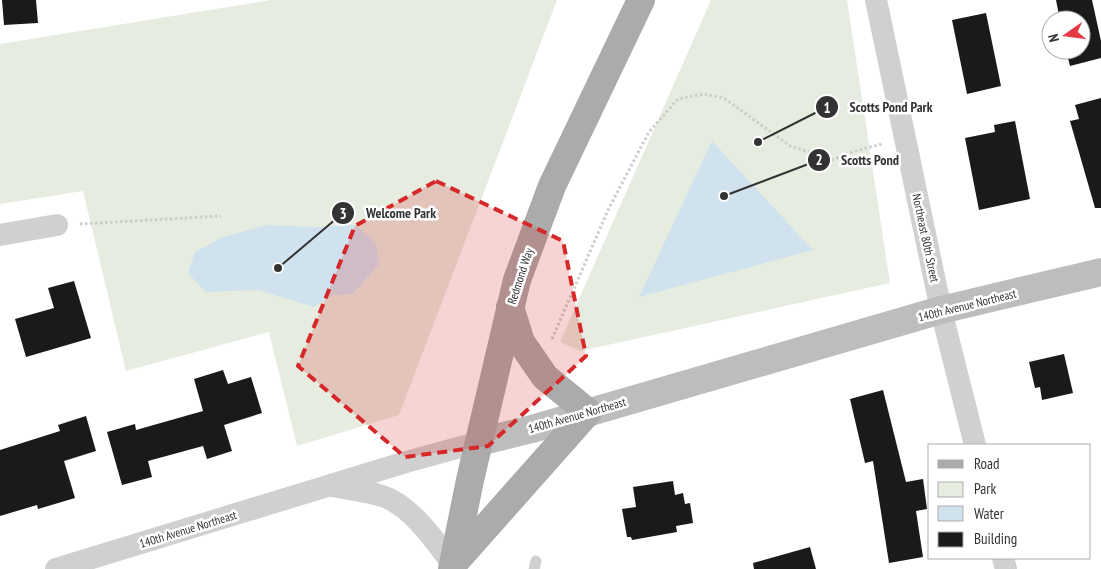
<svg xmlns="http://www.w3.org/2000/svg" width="1101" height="569" viewBox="0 0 1101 569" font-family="'PT Sans Narrow',sans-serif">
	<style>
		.green { fill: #e6ecdf }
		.water { fill: #cfe2ee }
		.building { fill: #1a1a1a }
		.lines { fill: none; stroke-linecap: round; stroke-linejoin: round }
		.path { stroke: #cdcdcd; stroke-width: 3; stroke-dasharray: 2.5 2.5; stroke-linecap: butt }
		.lane { stroke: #d0d0d0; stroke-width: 11 }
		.street { stroke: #d0d0d0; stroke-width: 22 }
		.secondary { stroke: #bdbdbd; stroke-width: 28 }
		.primary { stroke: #ababab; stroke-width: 28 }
		.marked { fill: #d62828; fill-opacity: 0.2; stroke: #d62828; stroke-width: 4; stroke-dasharray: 10 6; stroke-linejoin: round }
		.labels { text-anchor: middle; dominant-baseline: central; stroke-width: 5; stroke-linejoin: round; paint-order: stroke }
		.street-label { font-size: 12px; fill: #333; stroke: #fff }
		.leader { fill: none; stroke: #333; stroke-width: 2 }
		.callout-dot { fill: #333; stroke: #fff; stroke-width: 2 }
		.mark-label { font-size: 15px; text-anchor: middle; font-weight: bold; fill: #fff }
		.callout-label { font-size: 14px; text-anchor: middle; font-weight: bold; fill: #333; stroke: #fff; stroke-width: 5; stroke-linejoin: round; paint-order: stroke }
	</style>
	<rect width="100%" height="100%" fill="#fff"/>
	<path class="green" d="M271,0H557L399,415L297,446L269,332L126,371L83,191L0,204V44Z
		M711,0H847L890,283L580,351L560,342Z"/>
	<path class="water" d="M712,141L813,250L639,297Z
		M267,225L316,227L355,225L376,243L379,264L353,294L333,295L314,307L258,290L206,292L188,273L195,252L223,237Z"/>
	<path class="building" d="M2,0H36L38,23L4,25Z
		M1056,0H1092L1101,41V58L1070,66L1066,50H1081V20H1060Z
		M986,13L1001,86L967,94L952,20Z
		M1101,98V208H1095L1070,121L1079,119L1075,105Z
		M1015,121L1030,199L979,210L965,138L995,132L994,125Z
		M74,281L91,338L26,357L15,319L54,308L48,288Z
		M1064,354L1073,393L1042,400L1040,387L1035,388L1029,362Z
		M223,370L228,384L251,377L262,413L224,425L232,451L207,459L203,446L148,461L152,477L122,485L107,432L135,424L136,430L203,411L194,379Z
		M883,390L906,482L923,479L927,509L916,511L923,557L889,563L873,461L865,463L850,399Z
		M86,416L96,451L64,461L75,498L38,509L37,505L0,516V450L60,431L58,425Z
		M673,481L675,495L683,493L685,504L690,503L693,523L676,526L677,532L632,540L631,537H627L622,509L636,507L633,487Z
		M810,547L816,569H754L753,563Z"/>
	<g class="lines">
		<path class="path" d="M80,224L221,216
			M552,339L609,208L649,132L678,99L704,94L724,98L790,146L832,160L855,151L882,144"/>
		<path class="lane" d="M534,569L536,561"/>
		<path class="street" d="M876,0L941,310L975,445
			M0,235L57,225
			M332,486C348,489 366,491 382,496C410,504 436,542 453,565
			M1003,558L1006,569
			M56,569L406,462L479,442"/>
		<path class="secondary" d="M479,442L532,429L941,310L1101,272"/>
		<path class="primary" d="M454,563L588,412L545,377L521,342L510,307
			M452,569L470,480L517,280L552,186L641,0"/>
	</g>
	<path class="marked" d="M436,181L563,241L586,356L488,446L405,457L298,366L355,226Z"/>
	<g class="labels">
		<g class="street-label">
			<text transform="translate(926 238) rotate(78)">Northeast 80th Street</text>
			<text transform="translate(520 276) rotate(-72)">Redmond Way</text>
			<text transform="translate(967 305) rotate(-14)">140th Avenue Northeast</text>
			<text transform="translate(577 415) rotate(-16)">140th Avenue Northeast</text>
			<text transform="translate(188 529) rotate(-17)">140th Avenue Northeast</text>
		</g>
	</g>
	<path class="leader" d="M758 142L827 107M724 196L819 160M278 268L343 213"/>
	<g class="callout-dot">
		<circle cx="758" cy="142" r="5"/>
		<circle cx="724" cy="196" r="5"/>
		<circle cx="278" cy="268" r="5"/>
		<circle cx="827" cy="107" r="12"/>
		<circle cx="819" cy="160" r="12"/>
		<circle cx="343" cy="213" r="12"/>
	</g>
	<g class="mark-label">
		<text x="827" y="113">1</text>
		<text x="819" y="165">2</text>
		<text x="343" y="219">3</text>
	</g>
	<g class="callout-label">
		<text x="891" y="112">Scotts Pond Park</text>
		<text x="870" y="165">Scotts Pond</text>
		<text x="401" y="218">Welcome Park</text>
	</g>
	<rect x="928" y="444" width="162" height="115" fill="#ffffff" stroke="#adadad"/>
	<rect x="938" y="460" width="25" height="8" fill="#ababab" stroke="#adadad"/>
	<text x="974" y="469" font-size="15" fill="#333333">Road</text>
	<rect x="938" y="482" width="25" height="15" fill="#e6ecdf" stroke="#adadad"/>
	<text x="974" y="494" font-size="15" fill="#333333">Park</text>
	<rect x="938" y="506" width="25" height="15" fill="#cfe2ee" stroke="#adadad"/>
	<text x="974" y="519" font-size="15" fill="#333333">Water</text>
	<rect x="938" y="532" width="25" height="15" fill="#1a1a1a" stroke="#adadad"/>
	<text x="974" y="544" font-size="15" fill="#333333">Building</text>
	<g transform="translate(1066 35) rotate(256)"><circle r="24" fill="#ffffff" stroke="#adadad"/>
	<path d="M0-4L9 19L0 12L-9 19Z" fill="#e63946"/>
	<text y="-8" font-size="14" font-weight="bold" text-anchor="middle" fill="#333333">N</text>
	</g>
</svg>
